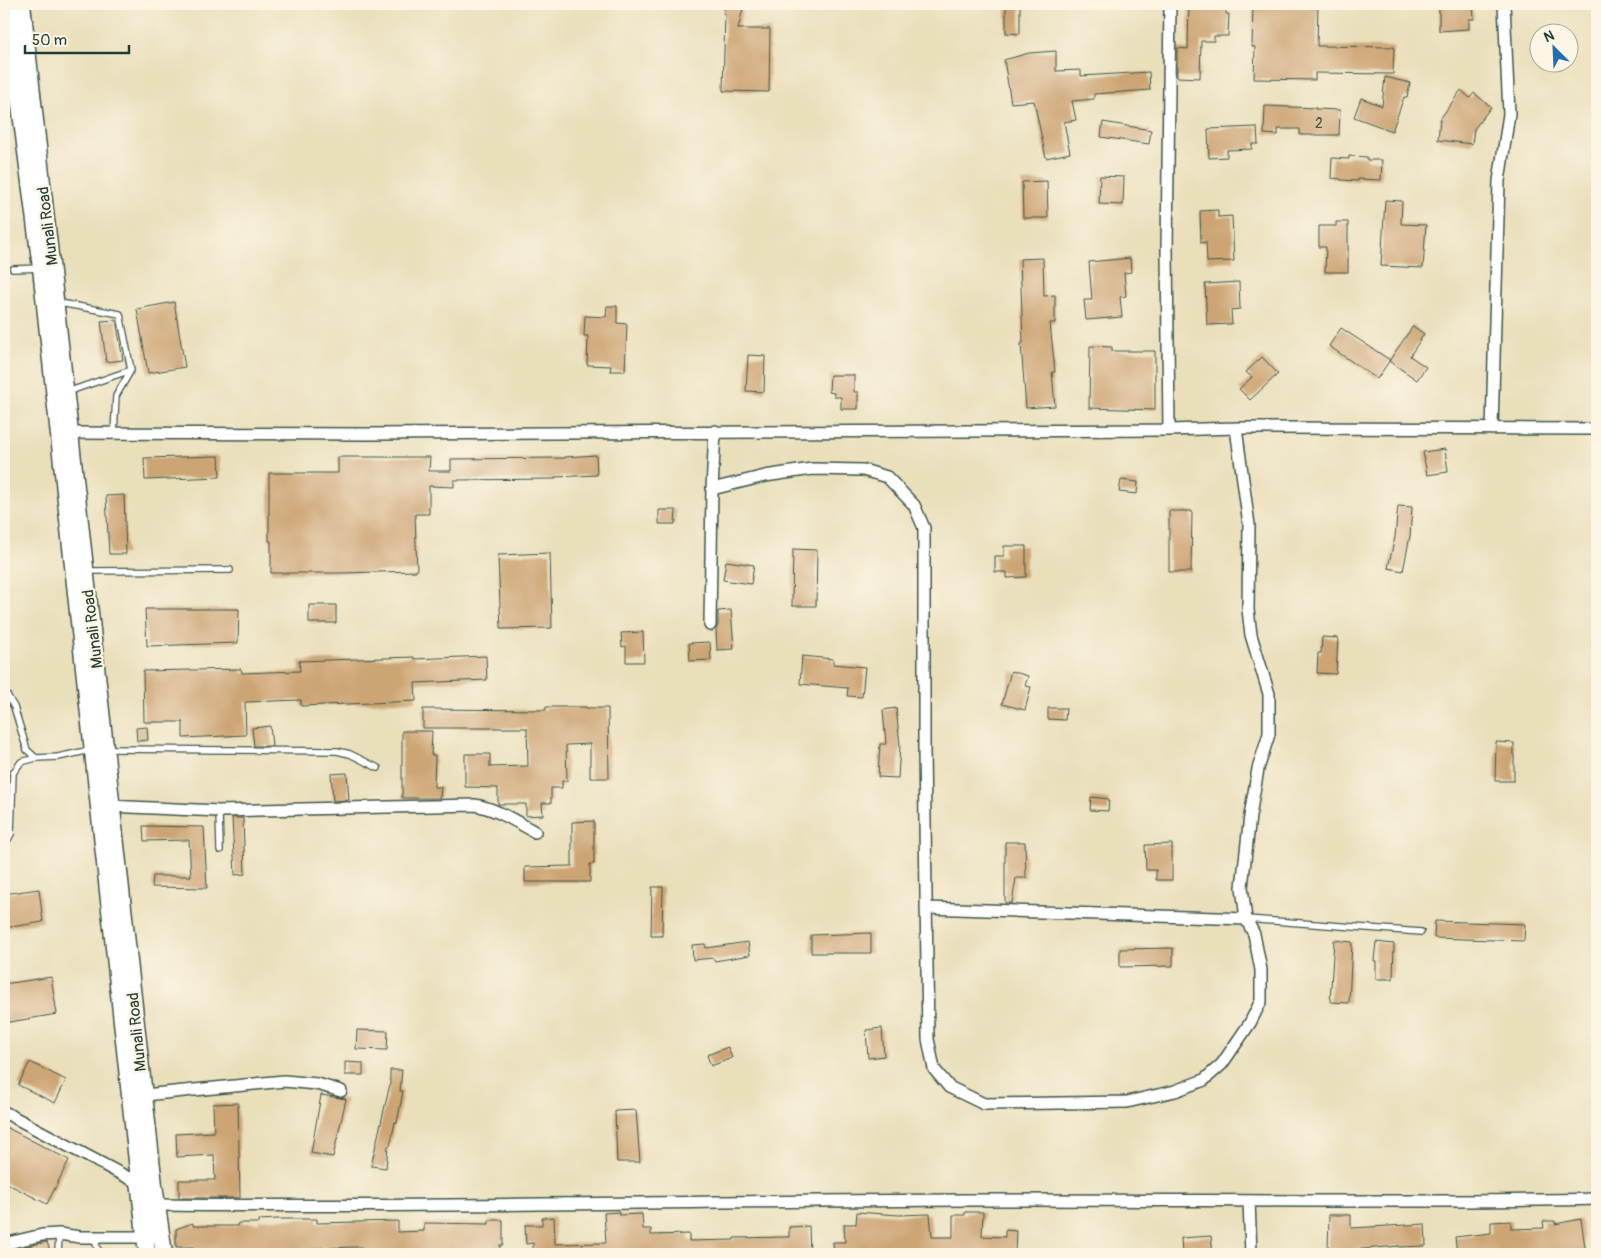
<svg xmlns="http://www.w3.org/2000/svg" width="1601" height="1258" viewBox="0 0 1601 1258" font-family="Pangolin,sans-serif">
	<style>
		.building { fill: #cda574 }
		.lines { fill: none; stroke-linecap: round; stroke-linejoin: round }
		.lane-casing { stroke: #3d5548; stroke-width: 8 }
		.street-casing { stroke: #3d5548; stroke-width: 14 }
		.secondary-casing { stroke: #3d5548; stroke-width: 19 }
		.lane { stroke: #fff; stroke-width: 5.5 }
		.street { stroke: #fff; stroke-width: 11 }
		.secondary { stroke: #fff; stroke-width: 16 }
		.labels { text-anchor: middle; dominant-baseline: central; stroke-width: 4.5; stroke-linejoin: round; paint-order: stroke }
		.number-label { font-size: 14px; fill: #4a5744 }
		.street-label { font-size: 16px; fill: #1f3d34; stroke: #fcf5e5 }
	</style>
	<rect width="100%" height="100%" fill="#fcf5e5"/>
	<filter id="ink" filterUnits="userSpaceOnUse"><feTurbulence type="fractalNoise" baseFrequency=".02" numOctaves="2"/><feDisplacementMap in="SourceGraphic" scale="10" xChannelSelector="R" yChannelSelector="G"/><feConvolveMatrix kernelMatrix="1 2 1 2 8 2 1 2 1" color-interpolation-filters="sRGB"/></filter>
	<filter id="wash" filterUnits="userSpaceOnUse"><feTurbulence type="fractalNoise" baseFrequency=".0096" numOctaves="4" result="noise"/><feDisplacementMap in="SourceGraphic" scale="20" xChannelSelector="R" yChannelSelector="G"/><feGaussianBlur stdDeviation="1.12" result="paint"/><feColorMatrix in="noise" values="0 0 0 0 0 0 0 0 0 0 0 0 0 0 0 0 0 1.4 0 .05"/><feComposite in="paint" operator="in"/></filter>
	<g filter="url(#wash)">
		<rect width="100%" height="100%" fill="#eadfbb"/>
		<g id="blocks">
			<path class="building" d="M726,4H744L738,29H770L769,92L723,91L725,13H723Z
				M1006,4H1020V34L1006,33Z
				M1189,4H1226V14H1229L1228,36H1214V41H1201L1200,78L1177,77V48L1188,49Z
				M1253,4H1318L1317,46L1394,47L1393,74L1315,73V80L1254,79L1255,47H1252Z
				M1439,4H1473L1474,19H1469V29L1439,31Z
				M1056,51V71L1081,70V76L1149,72L1150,90L1094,94V99L1072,101L1076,120L1064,122L1070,153L1046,158L1034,101L1011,103L1004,60L1029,53Z
				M1385,77L1410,83L1407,97H1404L1392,131L1354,117L1361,98L1382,106Z
				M1461,90L1470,98L1474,93L1491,107L1474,129L1472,144L1438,140L1440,119Z
				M1265,106L1316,108L1315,109L1340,110L1339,135H1300V129H1278V135L1264,134Z
				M1103,122L1151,130L1149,144L1101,137Z
				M1257,127L1258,144H1252V149L1227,150V157L1209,158L1208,129Z
				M1349,156L1367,157V160H1382L1381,180L1358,179V181L1341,180V179L1331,178L1332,158L1349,159Z
				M1100,176L1124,177L1123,205L1099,204Z
				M1047,181L1048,218H1023L1022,182Z
				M1385,200L1402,201L1401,224L1426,225L1423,268L1381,266Z
				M1218,210V217L1232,216L1234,261L1207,262L1206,242L1201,243L1200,211Z
				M1336,222H1348V272H1325L1326,247H1319V226H1336Z
				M1043,258L1044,296L1055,295V323H1050L1055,372H1052L1055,406L1026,408L1021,344L1023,343L1020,259Z
				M1130,258L1131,272L1124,273L1126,296L1120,297L1122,317L1086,320L1084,300H1092L1089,262Z
				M1239,282L1240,309L1231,310L1232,324L1207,325L1205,284Z
				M174,302L185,367L148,373L137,309Z
				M607,306H617V323L627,324L625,371H610L611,366L587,365L588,336H584L585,316L606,317Z
				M116,320L123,360L106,362L101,321Z
				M1413,326L1424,334L1410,356L1426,367L1417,380L1389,361Z
				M1341,328L1390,360L1377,379L1329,346Z
				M1090,346L1112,347V351H1155V410L1089,408Z
				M748,355L765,356L764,392L746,391Z
				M1262,357L1278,374L1250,400L1239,389L1252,377L1246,372Z
				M830,375H854V392H858V409H841V397H834V393L829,392Z
				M1445,449L1448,472L1427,475L1423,452Z
				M596,455L597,475L555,477V479L454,480V487L429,486V514H415L417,571L341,573H271V541H269V473H338V457H430L429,471H451V459L565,458V457Z
				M219,456L220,477L145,480L144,458Z
				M1121,480L1138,482L1137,494L1119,492Z
				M124,495L126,554H109L106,496Z
				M1398,506L1412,507L1410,536L1403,571L1388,568L1395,537Z
				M659,510H676L675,524H659Z
				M1169,511H1192L1191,572H1169Z
				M1004,546H1026V577L1007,578V572H995V556H1004Z
				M793,549L817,550L816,606H792Z
				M550,553L552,628L501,629L498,555Z
				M726,561L754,565L751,584L723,580Z
				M309,605H336V623H309Z
				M145,609H239L238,643L147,646Z
				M731,610L734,649L717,650L716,630L718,625V611Z
				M643,632L644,662H626V646L622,647L621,633Z
				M1322,637L1338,638L1336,674L1317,673L1318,653H1321Z
				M710,642L711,660L690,661L689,643Z
				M486,656L487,680L415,683L416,701L301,706V700L245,702L246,735L183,738V722H144L143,671L241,669L242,673L300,671L299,661L414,657V659Z
				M802,656L833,659V664L865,667L862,697L847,696L848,688L800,684Z
				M1011,671L1028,676L1025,686L1031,687L1025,710L1002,704Z
				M546,707H586V708H608L609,778H590V744L566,745L567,781H562V788H551V803H542L543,815L526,816V804H498V788L465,787V754H490V767L528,766L527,728H423V709L546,710Z
				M896,708L900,745L898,778L878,777L880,744H886L883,710Z
				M1048,708H1066L1065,720L1048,719Z
				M270,726L272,746H254L252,728Z
				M147,727L148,740L137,741L136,728Z
				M402,731H432L431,755H435L434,787H441L440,798H402Z
				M1496,742L1514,743V781H1495Z
				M347,773L349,800L333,801L331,774Z
				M1091,797L1109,799L1108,811L1090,810Z
				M232,818H243L245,874L235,875Z
				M594,821V864H590V882H525V867L572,866V822Z
				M143,826L204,827L207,888L152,887L153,876H191L189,840L144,841Z
				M1005,842H1025L1026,878H1016L1012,903H1005Z
				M1172,844V880H1156V870H1146L1145,845Z
				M652,887H663L662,936H651Z
				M39,889L43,922L4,928V894Z
				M1435,921L1525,924L1524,941L1434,938Z
				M871,933V953H811V935Z
				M1334,940L1352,942L1349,1003L1330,1002Z
				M748,942L750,955L715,961L713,958L693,960L692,945L705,944L706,948Z
				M1376,942L1394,944L1393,979H1376V961H1374Z
				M1173,948V966L1120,967V949Z
				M51,977L57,1014L4,1023V984Z
				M882,1028L884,1056L868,1058L866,1030Z
				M357,1030L388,1031L387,1050L356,1049Z
				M728,1047L732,1058L711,1066L707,1055Z
				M30,1062L66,1080L55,1103L18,1085Z
				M345,1062L363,1063V1075H345Z
				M390,1070H402L400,1091H403L397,1123L395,1122L390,1146H388L386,1168L371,1166L390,1084Z
				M321,1095L346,1099L333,1157L311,1153Z
				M238,1103L240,1198H179V1180H215L214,1155L177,1157L176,1134L214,1132L213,1104Z
				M636,1110L640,1162H617L615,1111Z
				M4,1126L69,1160L47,1204L4,1182Z
				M619,1212V1215L642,1214L643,1229H651V1235L689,1234V1241L734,1240V1238L789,1237V1227L809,1226L810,1254H533V1243L526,1244L525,1225H542V1218L554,1217L555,1244L606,1243L604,1213Z
				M857,1212L898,1215L930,1214L932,1237H953V1215H965V1212H983L982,1236L1005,1237V1230L1016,1231L1015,1254L980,1253V1254H834L833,1242H845L844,1224H856Z
				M1329,1215H1351V1228L1425,1224L1426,1246L1399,1247V1246L1351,1250H1328Z
				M278,1219H317V1223L398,1221V1232L424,1231V1223L489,1224V1220H503V1245H500V1254H360L361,1247L315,1248V1254H193V1247H176V1229L193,1223V1226H237L238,1223H259V1220Z
				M1581,1219L1586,1254H1491V1252L1457,1254L1455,1237L1491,1233V1222L1511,1221V1229L1544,1228L1543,1221H1555V1224Z
				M1211,1236L1213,1254H1182L1181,1238Z
				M47,1242L51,1254H4V1251Z"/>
		</g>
	</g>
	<g filter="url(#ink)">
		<use href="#blocks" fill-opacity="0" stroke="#3d5548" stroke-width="1"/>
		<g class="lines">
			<defs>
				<path id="lane" d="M13,269L41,268
					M60,303L120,314L131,370L116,396L114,433
					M70,391L131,370
					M88,571L230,570
					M4,690L14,707L27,750L36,758L58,757L91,750
					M108,749L337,751L350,754L378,768
					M219,811L220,850
					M4,846L11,834L13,773L21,762L36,758
					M1246,919L1421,932
					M94,1237L99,1254
					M58,1254L59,1234"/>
				<path id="street" d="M1492,429L1499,181L1509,114L1504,4
					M1169,430L1167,250L1170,4
					M64,433L366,434L1169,430L1236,428L1597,429
					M712,489L765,476L812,469L863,470L887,477L914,505L924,528V749L928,1039L934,1069L949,1087L984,1104L1127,1102L1175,1091L1204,1080L1222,1064L1250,1023L1261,1001V970L1254,934L1246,919L1242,887L1250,816L1258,769L1269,734V694L1251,635L1248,610L1249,525L1236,428
					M710,625L712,489L715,431
					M108,806L219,811L475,805C497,809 515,821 535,832
					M926,908L1246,919
					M144,1095L284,1081L317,1084L341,1091
					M4,1112L144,1186
					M1249,1201L1251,1254
					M157,1205C427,1208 697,1201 968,1200C1177,1199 1387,1204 1597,1199
					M4,1244L42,1235L59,1234L80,1237H152"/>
				<path id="secondary" d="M7,4L41,268L147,1254
					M22,4C69,397 111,791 154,1185L164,1254"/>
			</defs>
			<use href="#lane" class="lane-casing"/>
			<use href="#street" class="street-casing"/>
			<use href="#secondary" class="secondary-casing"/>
			<use href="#lane" class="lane"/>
			<use href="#street" class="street"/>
			<use href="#secondary" class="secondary"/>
		</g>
	</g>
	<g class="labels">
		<g class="number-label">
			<text x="1319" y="123">2</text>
		</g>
		<g class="street-label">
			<text transform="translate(48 226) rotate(-97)">Munali Road</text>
			<text transform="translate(93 629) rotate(-97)">Munali Road</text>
			<text transform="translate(137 1032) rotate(-96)">Munali Road</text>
		</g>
	</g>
	<rect width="1601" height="1258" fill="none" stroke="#fcf5e5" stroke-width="20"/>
	<g transform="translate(1554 48) rotate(336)"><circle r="24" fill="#fcf5e5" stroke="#a4ab9e"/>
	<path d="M0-4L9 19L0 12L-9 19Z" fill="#1f6fb2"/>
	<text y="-8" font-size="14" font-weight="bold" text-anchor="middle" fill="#1f3d34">N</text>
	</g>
	<path d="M25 45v8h104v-8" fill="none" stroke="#1f3d34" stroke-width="2.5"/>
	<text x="32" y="45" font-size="15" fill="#1f3d34" stroke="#fcf5e5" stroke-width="4" paint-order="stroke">50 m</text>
</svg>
